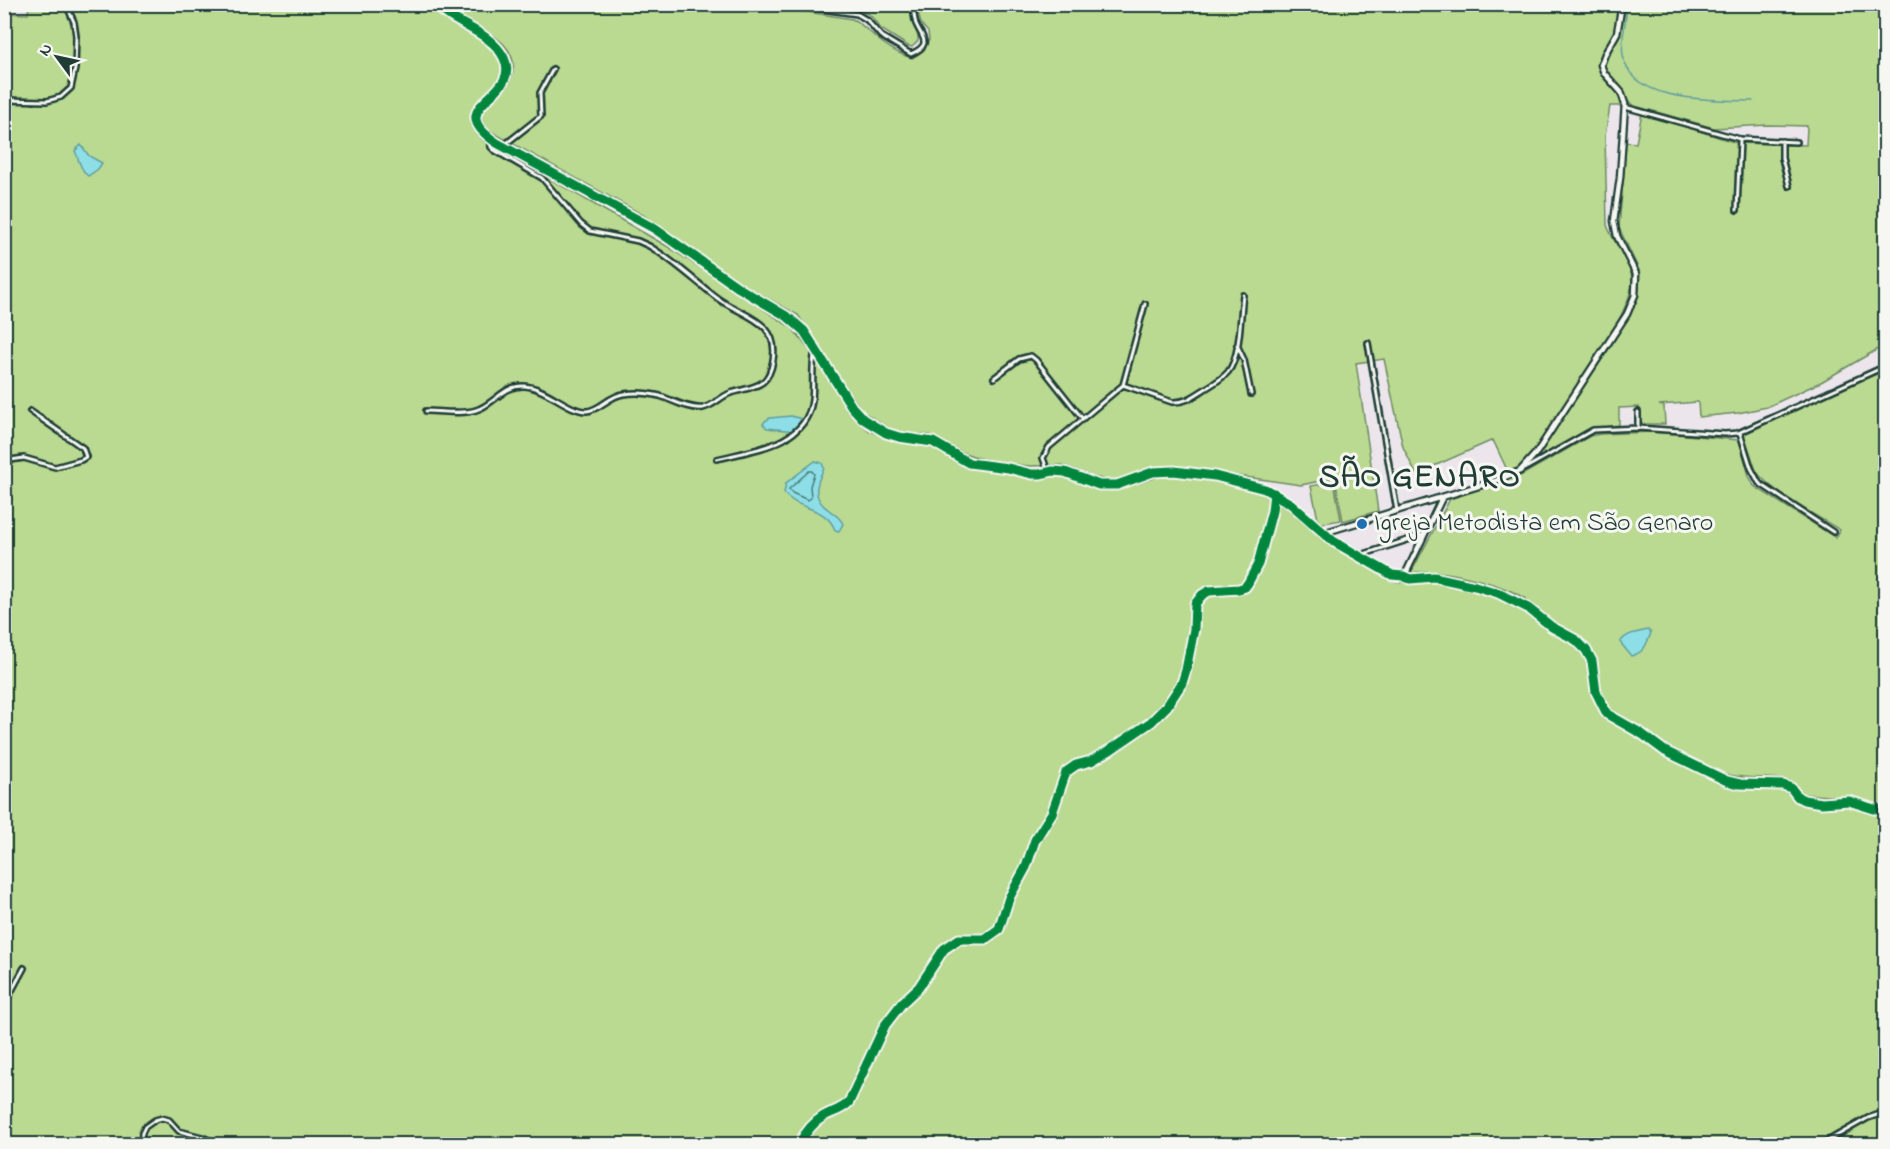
<svg xmlns="http://www.w3.org/2000/svg" width="1890" height="1149" viewBox="0 0 1890 1149" font-family="'Indie Flower',sans-serif">
	<style>
		.green { fill: #bad991; stroke: #6c8b62; stroke-width: 1.5 }
		.water { fill: #8ddee6; stroke: #619e9f; stroke-width: 1.5 }
		.lines { fill: none; stroke-linecap: round; stroke-linejoin: round }
		.shore { stroke: #4b7d7b; stroke-width: 1.5 }
		.stream { stroke: #619e9f; stroke-width: 1.5 }
		.street-casing { stroke: #1f3d34; stroke-width: 8 }
		.secondary-casing { stroke: #1f3d34; stroke-width: 9 }
		.street { stroke: #f6f6f2; stroke-width: 3 }
		.secondary { stroke: #f6f6f2; stroke-width: 4.5 }
		.cycleway-casing { stroke: #f6f6f2; stroke-width: 13 }
		.cycleway { stroke: #00873e; stroke-width: 9 }
		.poi-dot { fill: #1f6fb2; stroke: #f6f6f2; stroke-width: 2 }
		.labels { text-anchor: middle; dominant-baseline: central; stroke-width: 6; stroke-linejoin: round; paint-order: stroke }
		.poi-label { font-size: 26px; fill: #1f3d34; stroke: #f6f6f2; text-anchor: start }
		.district-label { font-size: 32px; font-weight: bold; letter-spacing: 1.5px; fill: #1f3d34; stroke: #f6f6f2 }
	</style>
	<rect width="100%" height="100%" fill="#ece6ec"/>
	<filter id="ink" filterUnits="userSpaceOnUse"><feTurbulence type="fractalNoise" baseFrequency=".0167" numOctaves="2"/><feDisplacementMap in="SourceGraphic" scale="12" xChannelSelector="R" yChannelSelector="G"/><feConvolveMatrix kernelMatrix="1 2 1 2 8 2 1 2 1" color-interpolation-filters="sRGB"/></filter>
	<g filter="url(#ink)">
		<path class="green" d="M29,4L429,5C445,26 503,38 503,68C503,98 447,108 484,141L670,248L792,328L810,351L848,411L859,423L870,431L886,438L934,448L963,464L973,468L1003,470L1033,479L1056,475L1106,490L1120,489L1161,476H1184L1237,485L1265,494L1277,500L1319,536L1393,581L1406,583L1429,580L1449,584L1480,592L1518,606L1547,628L1568,637L1579,647L1590,668L1594,695L1605,716L1646,740L1658,749L1709,776L1735,786L1781,789L1802,802L1823,805L1845,803L1878,813L1885,812V1144H5L4,13L28,14Z
			M442,5H776L775,7L852,19C860,22 864,28 871,33C881,43 899,55 912,58L923,51L929,40L928,32L921,24L916,5H1620C1619,14 1617,24 1614,32C1610,43 1597,54 1598,66C1600,83 1621,88 1622,106H1610L1605,136L1607,225C1613,243 1630,260 1632,279C1635,313 1553,423 1532,457L1518,470L1509,474L1493,440L1416,474L1403,447L1384,359L1356,363L1378,511L1343,521L1335,478L1301,485L1169,466L1153,468L1127,479L1112,481L1094,477L1063,465L1029,466L983,459L964,453L930,435L895,432L862,411L798,315L733,279L643,215L490,131L485,127L481,117C487,101 504,96 510,81C529,39 465,24 442,5Z
			M821,5H910L918,37V41L912,47L908,46L881,29L871,16L863,11Z
			M1625,5H1885V345L1821,382L1767,407L1738,413L1699,417L1698,402L1659,405L1664,406L1665,424H1640L1639,407L1619,408V425L1590,429L1546,455L1541,451L1612,344L1632,310L1639,290V270L1619,228L1626,142L1636,143L1642,113L1737,143L1806,145L1807,126L1768,125L1714,128L1635,106L1628,102L1620,87L1604,68C1604,55 1613,48 1618,37C1623,27 1624,16 1625,5Z
			M1885,369V800L1879,804H1871L1851,798L1803,794C1799,791 1797,786 1793,784C1780,773 1743,782 1722,773C1685,757 1649,736 1615,713C1594,699 1604,675 1594,655C1584,635 1567,630 1549,619C1539,612 1531,602 1521,596C1496,582 1439,567 1411,573L1450,499L1522,475L1590,436L1600,434L1653,432L1739,440L1749,476L1754,486L1836,538L1840,530C1817,516 1771,492 1756,471L1744,434Z
			M1334,482L1341,520L1319,524L1311,486Z"/>
		<path class="water" d="M81,145L89,156L102,163L98,169L88,176C80,170 79,159 75,151Z
			M791,416L802,419L800,426L794,431L767,428L763,424L765,421L770,418Z
			M815,461L822,463L824,468C816,484 811,498 829,510C835,515 840,517 843,524L839,531L835,530C826,505 797,511 784,493L786,483Z
			M1648,630L1651,633C1646,645 1645,652 1631,656L1620,642C1628,632 1637,633 1648,630Z"/>
		<g class="lines">
			<path class="shore" d="M809,471H812L814,474L810,486L811,498L808,500L792,493L789,489Z"/>
			<path class="stream" d="M1627,4C1627,21 1620,39 1623,55C1630,104 1716,100 1753,101"/>
			<defs>
				<path id="street" d="M786,4L857,14L867,20L881,36L911,54C933,44 922,38 916,24C914,18 914,11 912,4
					M4,100L47,101L61,97L71,88L75,69L76,36L74,22L66,4
					M1625,107L1740,139L1796,142
					M1782,141V158L1789,186
					M503,146L541,116L540,93L553,69
					M1737,210L1740,140
					M1368,343L1397,511
					M1237,345L1244,360L1251,394
					M994,378L1019,359L1031,356L1036,360L1082,418
					M1123,385L1172,402C1185,403 1194,396 1205,389C1213,384 1222,379 1228,372C1241,356 1240,315 1243,295
					M426,411C442,411 461,415 476,410C494,405 503,385 524,386C546,387 569,412 587,411C600,410 610,395 624,394C635,392 648,393 660,396C672,400 690,410 703,408C714,406 721,396 731,393C754,386 769,388 773,360C780,320 741,316 717,298C695,281 673,260 649,246L638,241L590,231L581,224L542,178L494,150L491,147L490,138
					M1638,412V428
					M1740,433L1751,468L1759,483L1833,532
					M717,459C752,450 807,445 812,400C814,382 811,369 815,349
					M4,461L24,458L55,467L81,460L86,457L83,448L30,411
					M1524,469L1593,430L1638,428L1725,434L1738,433L1886,366
					M1048,472L1043,458L1049,447L1123,385L1145,304
					M1358,556L1423,535
					M1403,576L1410,579L1434,577L1475,586L1498,593L1528,608L1552,627L1576,640L1586,650L1592,661L1596,692L1607,714L1642,734L1665,751L1702,768L1716,776L1740,784L1783,785L1791,788L1798,797L1804,800L1822,803L1849,801L1874,809H1886
					M4,1005L24,968
					M141,1144L142,1133L145,1127L155,1120L162,1118L169,1120L179,1131L202,1137L218,1144
					M799,1144C805,1133 812,1123 824,1116C833,1111 842,1110 849,1102L885,1025L902,1003L919,987L944,949L959,939H985L999,929L1009,898L1026,867L1035,840L1052,813L1066,772L1076,765L1091,761L1110,750L1151,722L1167,706L1182,683L1186,670L1194,629L1195,604L1202,595L1209,591L1239,589L1245,587L1248,583L1258,564L1274,495
					M1822,1144L1868,1118L1886,1112"/>
				<path id="secondary" d="M435,4C454,25 491,31 504,58C523,98 438,104 497,143L655,229L739,288L788,317L804,331L852,407L863,419L886,433L899,437L933,442L969,463L1008,468L1032,474H1040L1053,471L1065,472L1099,485H1117L1153,472L1174,471L1215,476L1265,489L1291,504L1333,541L1376,567L1392,575L1402,577L1407,571L1442,498
					M1323,533L1495,481L1520,471L1537,452L1627,314L1635,295L1636,274L1617,236L1614,221L1620,178L1625,104L1621,92L1604,73L1601,65L1605,54L1617,33L1622,4"/>
			</defs>
			<use href="#street" class="street-casing"/>
			<use href="#secondary" class="secondary-casing"/>
			<use href="#street" class="street"/>
			<use href="#secondary" class="secondary"/>
			<defs>
				<path id="cycleway" d="M435,4C454,25 491,31 504,58C523,98 438,104 497,143L655,229L739,288L788,317L804,331L852,407L863,419L886,433L899,437L933,442L969,463L1008,468L1032,474H1040L1053,471L1065,472L1099,485H1117L1153,472L1174,471L1215,476L1265,489L1291,504L1333,541L1392,575L1403,576L1410,579L1434,577L1475,586L1498,593L1528,608L1552,627L1576,640L1586,650L1592,661L1596,692L1607,714L1642,734L1665,751L1727,781L1740,784L1783,785L1791,788L1798,797L1804,800L1822,803L1849,801L1874,809H1886
					M799,1144C805,1133 812,1123 824,1116C833,1111 842,1110 849,1102L885,1025L902,1003L919,987L944,949L959,939H985L999,929L1009,898L1026,867L1035,840L1052,813L1066,772L1076,765L1091,761L1110,750L1151,722L1167,706L1182,683L1186,670L1194,629L1195,604L1202,595L1209,591L1239,589L1245,587L1248,583L1258,564L1272,511L1274,493"/>
			</defs>
			<use href="#cycleway" class="cycleway-casing"/>
			<use href="#cycleway" class="cycleway"/>
		</g>
	</g>
	<circle class="poi-dot" cx="1362" cy="524" r="6"/>
	<g class="labels">
		<g class="poi-label">
			<text x="1374" y="524">Igreja Metodista em São Genaro</text>
		</g>
		<g class="district-label">
			<text x="1420" y="478">SÃO GENARO</text>
		</g>
	</g>
	<rect width="1890" height="1149" fill="none" stroke="#f6f6f2" stroke-width="24"/>
	<rect x="12" y="12" width="1866" height="1125" fill="none" stroke="#1f3d34" stroke-width="2" filter="url(#ink)"/>
	<g transform="translate(57 57) rotate(303)" stroke="#f6f6f2" stroke-width="4.5" paint-order="stroke">
	<path d="M0-4.5L10 22L0 15L-10 22Z" fill="#1f3d34"/>
	<text y="-9" font-size="16" font-weight="bold" text-anchor="middle" fill="#1f3d34">N</text>
	</g>
</svg>
